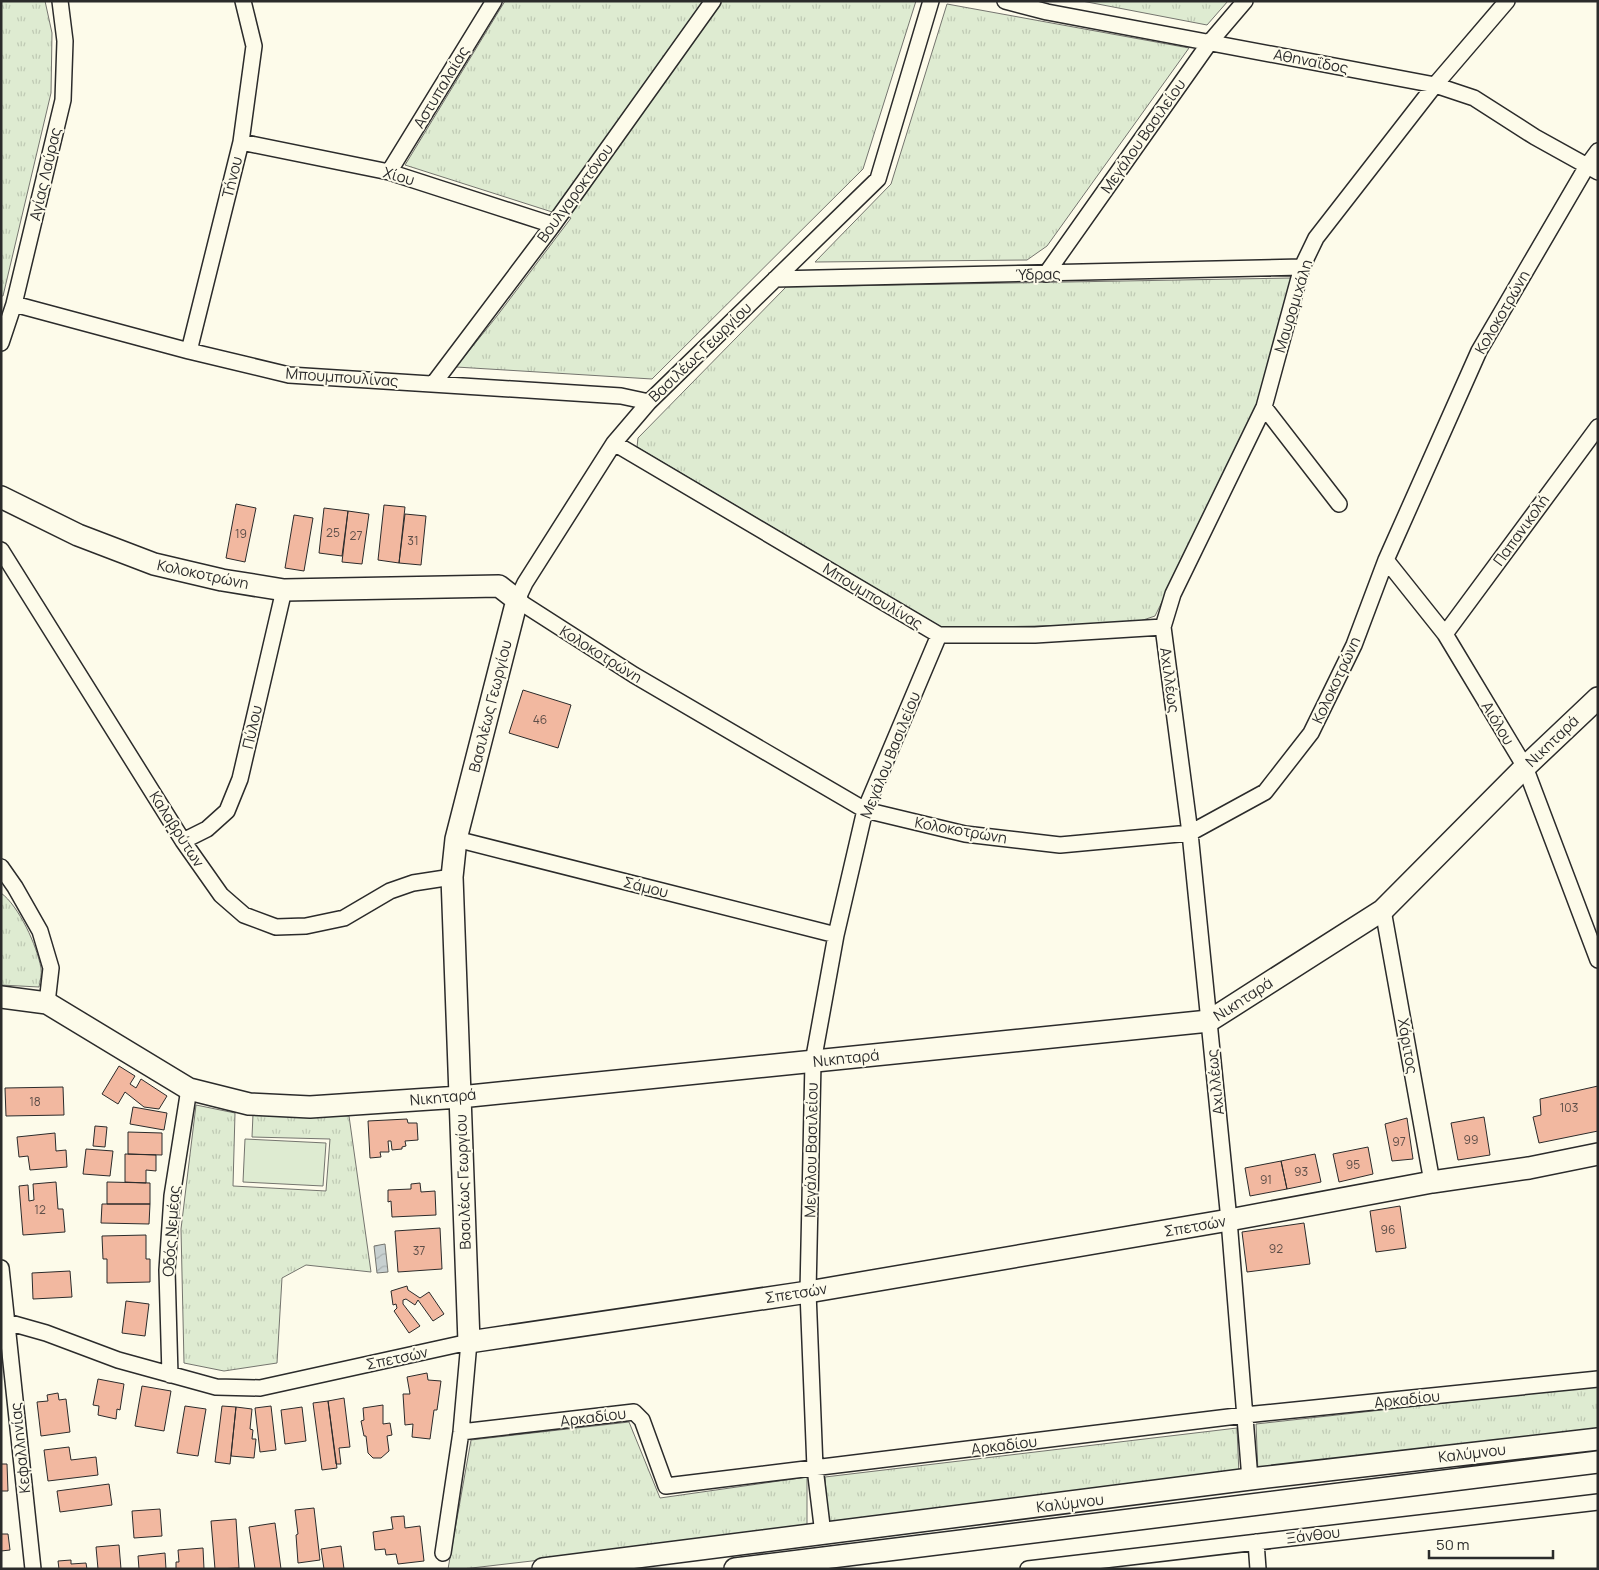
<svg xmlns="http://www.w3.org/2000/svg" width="1599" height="1570" viewBox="0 0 1599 1570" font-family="Manrope,sans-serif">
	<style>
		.grass { fill: url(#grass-tufts); stroke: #74746e }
		.pitch { fill: #deebd1; stroke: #74746e }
		.water { fill: url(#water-waves); stroke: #74746e }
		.building { fill: #f2b8a0; stroke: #2b2b2b }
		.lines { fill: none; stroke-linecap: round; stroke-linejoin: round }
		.street-casing { stroke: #2b2b2b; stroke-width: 18 }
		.secondary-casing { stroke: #2b2b2b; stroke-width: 24 }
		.street { stroke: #fdfbea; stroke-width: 15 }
		.secondary { stroke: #fdfbea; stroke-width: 21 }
		.labels { text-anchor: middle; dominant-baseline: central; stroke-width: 4; stroke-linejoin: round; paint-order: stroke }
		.number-label { font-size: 12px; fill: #5d4e48 }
		.street-label { font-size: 15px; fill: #2b2b2b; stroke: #fdfbea }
	</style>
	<defs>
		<pattern id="grass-tufts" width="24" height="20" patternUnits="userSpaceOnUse" patternTransform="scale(1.25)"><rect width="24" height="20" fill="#deebd1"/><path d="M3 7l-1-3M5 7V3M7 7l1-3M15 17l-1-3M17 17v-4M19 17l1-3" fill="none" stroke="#bfcab4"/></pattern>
		<pattern id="water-waves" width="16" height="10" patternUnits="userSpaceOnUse" patternTransform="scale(1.25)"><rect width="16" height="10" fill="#c7d0d0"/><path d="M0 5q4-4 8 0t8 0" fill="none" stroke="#abb3b3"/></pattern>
	</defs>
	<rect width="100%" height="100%" fill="#fdfbea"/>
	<path class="grass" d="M1,1H45L52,33L51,93L3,296H1Z
		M505,1H916L863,169L652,379L456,367L497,316L571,218L405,165Z
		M1082,1H1228L1207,25Z
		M947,4L1189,48L1047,246L1027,260L815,262L891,184Z
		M1292,278L1259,405L1155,616L1131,624L943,628L637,447L638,438L786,287Z
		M1,893C19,906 37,946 41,968C42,974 40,981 39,987L1,985Z
		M196,1105L235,1113L233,1186L326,1191L330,1139L252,1137L253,1114L349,1116L371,1272L306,1265L282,1278L277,1363L224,1371L184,1363L181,1229Z
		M1598,1386V1429L1258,1473L1256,1424Z
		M629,1422L660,1498L807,1477V1529L463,1569H448L471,1440Z
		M1237,1428L1239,1475L828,1527L825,1477Z"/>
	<path class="pitch" d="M245,1139L326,1143L323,1186L243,1182Z"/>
	<path class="water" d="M385,1244L388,1272L377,1273L374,1246Z"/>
	<path class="building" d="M236,504L256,508L245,562L226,558Z
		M384,505L405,507L399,563L378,560Z
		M324,508L348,511L342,556L319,553Z
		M348,511L369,514L362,564L342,562Z
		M405,514L426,516L421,565L399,563Z
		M294,515L313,518L304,571L285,568Z
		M523,690L571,705L558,748L509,733Z
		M119,1066L135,1076L130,1084L136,1088L141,1079L167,1096L159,1109L144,1107L125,1092L118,1104L102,1094Z
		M1598,1086V1131L1539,1143L1533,1117L1541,1115L1540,1099Z
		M63,1087L64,1115L6,1116L5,1088Z
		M133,1107L167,1113L164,1130L130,1124Z
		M1484,1117L1490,1155L1458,1160L1451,1123Z
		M1407,1118L1413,1159L1392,1161L1385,1124Z
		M407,1119L408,1123H417L418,1140L405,1141L406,1146L402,1147V1149L392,1150L391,1141H388L389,1152H380L381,1157L370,1158L368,1121Z
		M95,1126L107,1127L105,1147L93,1146Z
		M128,1132L162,1133V1155L128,1154Z
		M55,1133L56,1151L66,1150L67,1167L30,1170L28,1156L19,1157L17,1137Z
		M1368,1147L1373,1174L1339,1182L1333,1154Z
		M86,1149L113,1151L110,1176L83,1174Z
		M125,1154L156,1155V1171L146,1170V1183L125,1182Z
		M1315,1154L1321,1182L1287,1189L1281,1161Z
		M1281,1161L1287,1189L1250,1196L1245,1168Z
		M56,1182L58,1209H63L65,1232L23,1235L19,1186L28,1185L29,1201L34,1200L33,1184Z
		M107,1182L150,1183V1204H107Z
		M420,1183L421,1192L435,1191L436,1215L392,1217L391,1201L388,1202V1190L411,1189V1184Z
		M102,1204H150L149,1224L101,1223Z
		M1400,1206L1406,1248L1376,1252L1370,1211Z
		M1304,1223L1310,1264L1247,1272L1242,1232Z
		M440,1228L442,1269L398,1272L395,1231Z
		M146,1235V1259H150V1282L107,1283V1259H103L102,1236Z
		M70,1271L72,1297L33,1299L32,1273Z
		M407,1286L408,1290L420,1298L429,1292L444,1314L433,1321L418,1300L415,1305L406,1299L403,1300V1304L420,1326L409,1333L394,1311L397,1308L396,1304L393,1305L391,1291Z
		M126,1301L149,1304L145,1336L122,1333Z
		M427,1373L428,1380L441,1381L437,1410H434L430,1439L412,1437L413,1424L405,1425L403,1394H410L407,1377Z
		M98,1379L124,1384L120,1410L117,1409L116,1419L98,1415L99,1406L93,1405Z
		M142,1386L171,1391L164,1431L135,1426Z
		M58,1393L59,1400L66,1399L70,1432L41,1436L37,1402L48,1401L47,1395Z
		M344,1398L350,1447L339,1448L341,1464H336L328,1401Z
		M328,1401L337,1468L322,1470L313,1403Z
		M383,1405V1424L390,1423L392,1435L387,1436L389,1451L381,1458H373L368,1453L366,1436H364L361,1421L364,1420L363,1408Z
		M185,1406L206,1409L198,1456L177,1453Z
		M222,1406L236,1407L230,1464L215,1462Z
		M271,1406L276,1450L260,1452L255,1408Z
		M236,1407L252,1409L250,1429L253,1430L252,1439H256L254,1458L231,1456Z
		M302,1407L306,1441L285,1444L281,1410Z
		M69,1447L71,1460L96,1457L98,1475L48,1481L44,1450Z
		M1,1464H7L8,1491H1Z
		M109,1484L112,1505L60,1512L57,1491Z
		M314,1508L320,1560L298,1563L296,1535L298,1534L295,1510Z
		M160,1509L162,1536L134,1538L132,1511Z
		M404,1516L405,1528L420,1526L424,1561L398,1564L396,1554L386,1555L385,1549L375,1550L373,1532L393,1529L391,1517Z
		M236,1519L239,1568L215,1569L211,1521Z
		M275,1523L281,1569H255L249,1527Z
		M1,1534H8L10,1550L1,1551Z
		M119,1545L121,1569H98L96,1547Z
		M341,1546L344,1569H324L321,1549Z
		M203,1548L204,1569H176V1562H179L178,1550Z
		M165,1553L166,1569H139L138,1556Z
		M71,1560V1564L86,1563L87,1569H59L58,1561Z"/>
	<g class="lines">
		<defs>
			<path id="street" d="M931,1L878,179L649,402L614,443L525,583L517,600L634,675L865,810L965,834L1060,845L1190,833L1265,792L1311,733L1354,645L1386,560L1479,351L1587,166L1598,151
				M1005,1L1047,12L1435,85L1474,98L1535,137L1598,172
				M241,142L389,172L553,225
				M389,172L494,1
				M1046,274L1210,42L1245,1
				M775,279L1302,267
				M14,304L189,351L289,375L621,396L649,402
				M1,343L14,304L63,100L65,41L60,1
				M189,351L241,142L254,46L243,1
				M434,383L553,225L713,1
				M1264,407L1339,504
				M614,443L939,635H1035L1163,627
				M1,550L183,841L221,895L244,915L276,927L306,926L344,918L390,891L413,883L452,877
				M1386,560L1445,634L1525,767L1598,960
				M1445,634L1598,427
				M456,839L836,935
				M183,841L207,829L227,811L240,779L284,590
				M1,867L15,887L40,931L51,968L47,1003
				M1383,910L1432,1182
				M1,1268L33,1569
				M1,1322H7L46,1333L118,1360L216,1387L260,1388L469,1342L461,1432L443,1553
				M170,1375L167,1270L172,1196L189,1089
				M461,1432L634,1412L642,1420L666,1486L1245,1415L1598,1379
				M1250,1479L1229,1220L1190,833L1163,627L1173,594L1264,407L1302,267L1316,238L1435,85L1507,1
				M823,1534L815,1468L808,1292L813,1062L836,935L865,810L939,635
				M1256,1542L1258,1569
				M1028,1569L1598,1502"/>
			<path id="secondary" d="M1,497L78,535L154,564L222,580L284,590L499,586L517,600L456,839L452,877L469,1342L808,1292L1229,1220L1432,1182L1529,1168L1598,1154
				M1,997L47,1003L189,1089L249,1104L310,1107L460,1097L1209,1021L1383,910L1525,767L1598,698
				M543,1569L1250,1479L1598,1439
				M735,1569L1598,1462"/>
		</defs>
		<use href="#street" class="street-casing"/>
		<use href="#secondary" class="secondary-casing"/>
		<use href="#street" class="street"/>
		<use href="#secondary" class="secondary"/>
	</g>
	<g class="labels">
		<g class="number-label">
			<text x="333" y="532">25</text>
			<text x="241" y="533">19</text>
			<text x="356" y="535">27</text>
			<text x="413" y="540">31</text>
			<text x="540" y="719">46</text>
			<text x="35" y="1101">18</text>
			<text x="1569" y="1107">103</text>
			<text x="1471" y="1139">99</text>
			<text x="1399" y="1141">97</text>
			<text x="1353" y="1164">95</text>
			<text x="1301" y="1171">93</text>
			<text x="1266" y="1179">91</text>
			<text x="40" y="1209">12</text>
			<text x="1388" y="1229">96</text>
			<text x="1276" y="1248">92</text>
			<text x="419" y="1250">37</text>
		</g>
		<g class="street-label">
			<text transform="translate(1311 61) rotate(11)">Αθηναΐδος</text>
			<text transform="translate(441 87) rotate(-59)">Αστυπαλαίας</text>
			<text transform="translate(1143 136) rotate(-55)">Μεγάλου Βασιλείου</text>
			<text transform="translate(45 174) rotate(-77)">Αγίας Λαύρας</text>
			<text transform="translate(399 176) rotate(16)">Χίου</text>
			<text transform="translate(232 177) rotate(-76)">Τήνου</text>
			<text transform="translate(575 193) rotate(-54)">Βουλγαροκτόνου</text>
			<text transform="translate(1038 274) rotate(-1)">Ύδρας</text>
			<text transform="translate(1293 306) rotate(-73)">Μαυρομιχάλη</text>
			<text transform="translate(1502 312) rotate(-60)">Κολοκοτρώνη</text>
			<text transform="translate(700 352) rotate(-44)">Βασιλέως Γεωργίου</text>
			<text transform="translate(342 377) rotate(4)">Μπουμπουλίνας</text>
			<text transform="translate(1521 530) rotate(-54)">Παπανικολή</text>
			<text transform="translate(203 574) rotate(12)">Κολοκοτρώνη</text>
			<text transform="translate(873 596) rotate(31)">Μπουμπουλίνας</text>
			<text transform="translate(601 654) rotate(32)">Κολοκοτρώνη</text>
			<text transform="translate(1170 680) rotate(82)">Αχιλλέως</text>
			<text transform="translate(1336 680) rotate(-65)">Κολοκοτρώνη</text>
			<text transform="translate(490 706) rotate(-76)">Βασιλέως Γεωργίου</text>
			<text transform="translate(1498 723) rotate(59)">Αιόλου</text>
			<text transform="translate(252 727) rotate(-77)">Πύλου</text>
			<text transform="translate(1552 741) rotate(-44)">Νικηταρά</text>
			<text transform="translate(890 755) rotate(-68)">Μεγάλου Βασιλείου</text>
			<text transform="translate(177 829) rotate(57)">Καλαβρύτων</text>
			<text transform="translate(961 830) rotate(10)">Κολοκοτρώνη</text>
			<text transform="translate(646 887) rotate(14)">Σάμου</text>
			<text transform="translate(1243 999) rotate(-33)">Νικηταρά</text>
			<text transform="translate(1408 1046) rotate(80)">Χάριτος</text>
			<text transform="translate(846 1058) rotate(-6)">Νικηταρά</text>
			<text transform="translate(1215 1082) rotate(-96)">Αχιλλέως</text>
			<text transform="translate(443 1097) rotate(-5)">Νικηταρά</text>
			<text transform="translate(811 1150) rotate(-89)">Μεγάλου Βασιλείου</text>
			<text transform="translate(463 1182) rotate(-92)">Βασιλέως Γεωργίου</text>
			<text transform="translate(1195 1226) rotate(-10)">Σπετσών</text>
			<text transform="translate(171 1231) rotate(-86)">Οδóς Νεμέας</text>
			<text transform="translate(796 1293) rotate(-9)">Σπετσών</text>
			<text transform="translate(397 1358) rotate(-12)">Σπετσών</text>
			<text transform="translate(1407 1399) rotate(-6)">Αρκαδίου</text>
			<text transform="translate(593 1417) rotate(-7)">Αρκαδίου</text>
			<text transform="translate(1004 1445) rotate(-7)">Αρκαδίου</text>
			<text transform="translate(20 1448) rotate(-96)">Κεφαλληνίας</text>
			<text transform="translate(1472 1453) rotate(-7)">Καλύμνου</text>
			<text transform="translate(1070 1503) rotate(-7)">Καλύμνου</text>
			<text transform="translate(1313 1535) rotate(-7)">Ξάνθου</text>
		</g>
	</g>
	<rect width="1599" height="1570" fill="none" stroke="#2b2b2b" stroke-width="5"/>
	<path d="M1429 1550v8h124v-8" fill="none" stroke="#2b2b2b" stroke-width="2.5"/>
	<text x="1436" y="1550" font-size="15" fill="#2b2b2b" stroke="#fdfbea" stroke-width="4" paint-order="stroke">50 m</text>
</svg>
